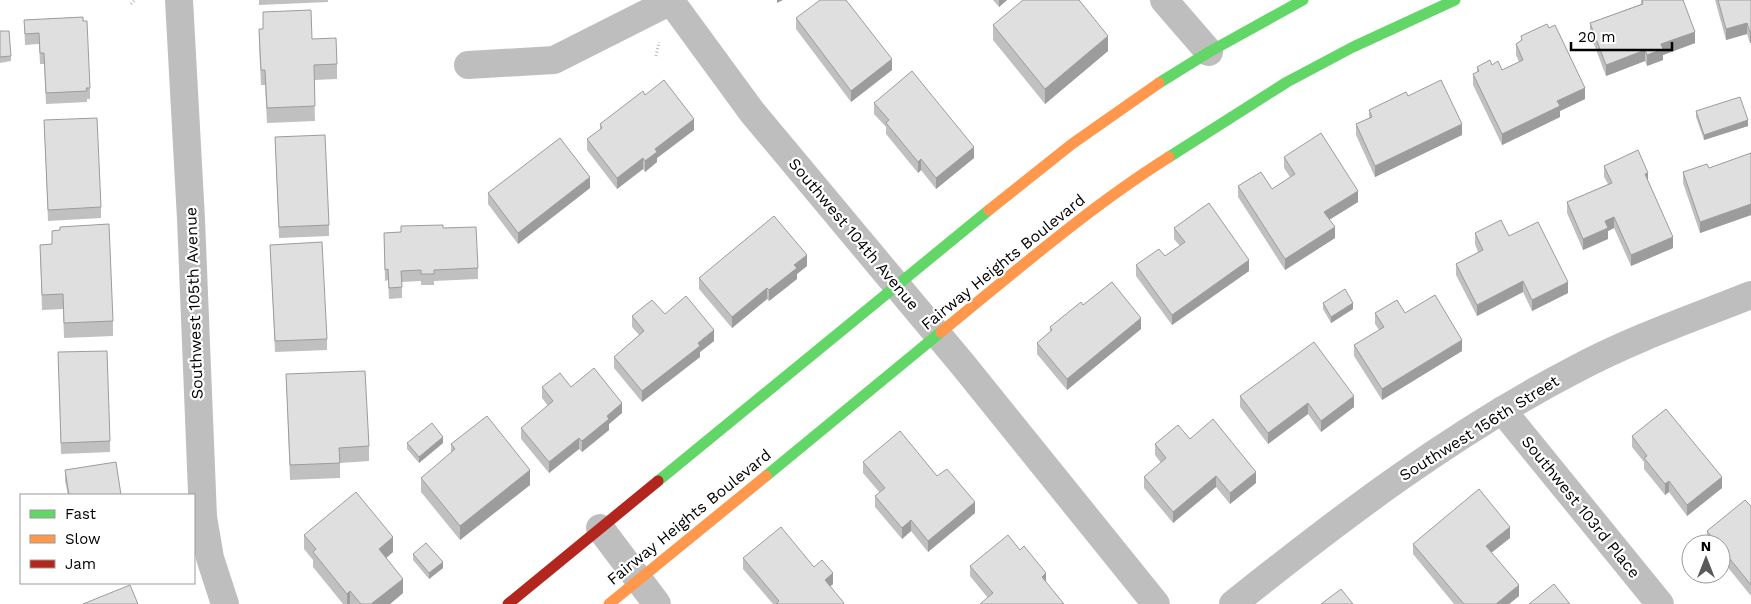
<svg xmlns="http://www.w3.org/2000/svg" width="1751" height="604" viewBox="0 0 1751 604" font-family="'Work Sans',sans-serif">
	<style>
		.lines { fill: none; stroke-linecap: round; stroke-linejoin: round }
		.path { stroke: #b9b9b9; stroke-width: 3; stroke-dasharray: 1 2.5; stroke-linecap: butt }
		.street { stroke: #bebebe; stroke-width: 28 }
		.fast { stroke: #63d668; stroke-width: 11 }
		.slow { stroke: #ff974d; stroke-width: 11 }
		.jam { stroke: #b3261e; stroke-width: 11 }
		.wall { fill: #c0c0c0 }
		.shaded-wall { fill: #9c9c9c }
		.building { fill: #dfdfdf; stroke: #9c9c9c }
		.labels { text-anchor: middle; dominant-baseline: central; stroke-width: 4.5; stroke-linejoin: round; paint-order: stroke }
		.street-label { font-size: 16px; fill: #000; stroke: #fff }
	</style>
	<rect width="100%" height="100%" fill="#fff"/>
	<g class="lines">
		<path class="path" d="M131,4L135,0
			M656,56L659,42"/>
		<path class="street" d="M179,0L191,219L203,517L210,558L225,604
			M670,0L752,112L964,366L1156,604
			M1164,0L1209,52
			M468,65L554,60L671,1
			M1502,410L1660,604
			M600,528L657,604
			M1233,604C1342,517 1452,433 1576,369C1632,339 1693,318 1751,295"/>
		<path class="fast" d="M1159,83L1209,52L1303,0
			M1169,157L1287,82L1353,47L1455,0
			M766,476L941,332
			M658,481L989,210"/>
		<path class="slow" d="M989,210L1072,144L1159,83
			M941,332C1015,272 1088,208 1169,157
			M609,604L766,476"/>
		<path class="jam" d="M508,604L658,481"/>
	</g>
	<path class="wall" d="M259,0H328V2L259,5Z
		M993,0H1007L999,7Z
		M1641,0L1695,43L1663,55V60L1647,66L1645,61L1606,76L1590,34V23L1641,4Z
		M1715,0H1751V43H1750L1747,34L1726,40Z
		M263,12L312,39L337,64V79L314,80L315,121L267,123L265,85H261L259,44V29H263Z
		M83,17L90,88V99H87V102L46,104L44,64H40L39,44L25,45L24,20Z
		M796,18L892,70L851,102L796,29Z
		M993,25L1108,51L1045,104L993,40Z
		M0,31L11,56V61L0,63Z
		M1521,36L1585,99L1560,111V117L1502,145L1473,85V74L1477,72V67L1492,65L1502,70L1519,62L1516,55V44L1521,41Z
		M645,95L694,130L657,158V162L645,172L643,169L617,189L587,150V139L600,130V124Z
		M874,103L974,158L936,189L921,170L918,173L886,134V127L874,114Z
		M1369,110L1462,135L1375,177L1356,135V124L1369,118Z
		M1696,111L1748,126L1704,140L1696,117Z
		M44,120L101,207V218L48,221Z
		M275,137L329,225V236L279,238Z
		M1751,153V215L1700,233L1683,183V172L1709,168Z
		M1284,157L1358,202L1329,220L1335,238L1285,270L1238,197V186L1272,189L1290,177L1284,168Z
		M1604,166L1648,181L1673,248L1631,266L1614,228L1608,231V239L1583,250L1567,213V202L1608,184L1604,177Z
		M590,188L518,244L488,204V193Z
		M60,227L113,321V336L64,338L63,309L42,310L40,245L52,244V231L60,230Z
		M443,228L478,268V279L434,281V285H421V281L402,282V298L389,299L388,280L385,281L384,233L401,232Z
		M1174,228L1249,271L1172,325L1136,276V265L1165,256L1180,246L1174,239Z
		M1475,233L1509,236L1568,293L1532,311L1523,292L1477,316L1456,275V264L1478,252L1475,244Z
		M270,245L327,339V350L275,352Z
		M807,266L797,274V279L769,301L767,299L732,328L699,289V278Z
		M1323,303L1353,309L1331,323L1323,309Z
		M1083,305L1141,329L1067,390L1037,354V343L1050,332V327Z
		M1375,313H1405L1462,351L1382,400L1354,356V345L1379,330L1375,324Z
		M665,314L714,341L700,352V357L642,402L614,368V357L639,335L632,327V316Z
		M58,352L110,441V452L61,454Z
		M286,374L369,446V461L340,463V478L290,480Z
		M542,387H571L622,413L609,424V430L582,452L579,449L549,473L521,439V428L548,406L542,398Z
		M1240,396L1354,407L1321,432L1308,414L1268,444L1240,407Z
		M1632,436L1722,488L1687,516L1669,492L1665,495L1644,469V462L1632,447Z
		M1190,439L1256,483L1230,504L1216,487L1173,523L1144,488V477L1161,463L1155,455V444Z
		M407,443H443L419,463L407,449Z
		M451,444L530,485L460,540L421,492V478L451,453Z
		M863,462L937,476L975,513L928,552L911,531L902,539L875,507V496L880,493L863,473Z
		M65,470L121,495H68L65,481Z
		M1751,506V596L1721,559V544H1708L1707,542V531Z
		M304,535L393,552L386,558L403,593L390,604H343L313,567V560L304,549Z
		M1510,538L1491,553L1519,596L1509,604H1454L1413,554V544Z
		M413,554L443,568L429,579L413,560Z
		M743,558L814,567L833,584L830,586L844,604H773L743,569Z
		M970,566L1046,582L988,598L970,576Z"/>
	<path class="shaded-wall" d="M777,0H783L777,3Z
		M999,0H1007L999,7Z
		M1747,23V34L1726,40V29Z
		M1695,32V43L1663,55V60L1647,66V55L1661,44Z
		M1750,32H1751V43H1750Z
		M1108,36V51L1045,104V89Z
		M1645,50V61L1606,76V65Z
		M892,59V70L851,102V91Z
		M1585,88V99L1560,111V117L1502,145V134L1557,101Z
		M694,119V130L657,158V162L645,172V161L655,149Z
		M1748,120V126L1704,140V135Z
		M1462,124V135L1375,177V166Z
		M974,147V158L936,189V178Z
		M643,158V169L617,189V178Z
		M921,159V170L918,173V162Z
		M1648,173V184L1645,174Z
		M590,177V188L518,244V233Z
		M1358,191V202L1324,223V212Z
		M1751,204V215L1700,233V222Z
		M1614,217V228L1608,231V239L1583,250V239L1605,221Z
		M1335,227V238L1285,270V259Z
		M1673,237V248L1631,266V255Z
		M807,255V266L797,274V279L769,301V290L794,265Z
		M1249,260V271L1172,325V315Z
		M1523,281V292L1477,316V305Z
		M1568,282V293L1532,311V300Z
		M767,288V299L732,328V317Z
		M1353,303V309L1331,323V317Z
		M1141,318V329L1067,390V379Z
		M714,330V341L700,352V357L642,402V391Z
		M1462,340V351L1382,400V389Z
		M1354,396V407L1321,432V421Z
		M622,403V413L609,424V430L582,452V441L607,416Z
		M1308,403V414L1268,444V433Z
		M443,437V443L419,463V457Z
		M579,438V449L549,473V462Z
		M530,470V485L460,540V526Z
		M1256,472V483L1230,504V493Z
		M1216,476V487L1173,523V512Z
		M1722,477V488L1687,516V505Z
		M1669,481V492L1665,495V484Z
		M975,502V513L928,552V541Z
		M911,520V531L902,539V528Z
		M1510,527V538L1486,557V546Z
		M393,537V552L379,564V549Z
		M443,562V568L429,579V573Z
		M833,573V584L825,591V580Z
		M1046,573V584L1042,577Z
		M403,579V593L390,604H371Z
		M1519,585V596L1509,604H1496Z
		M350,591V604H347V594Z"/>
	<path class="building" d="M820,0H846L892,59L851,91L796,18Z
		M1023,0H1079L1108,36L1045,89L993,25Z
		M1642,0H1683L1695,32L1661,44L1663,49L1647,55L1645,50L1606,65L1590,23L1643,4Z
		M1718,0H1751V32H1750L1747,23L1726,29Z
		M311,10L312,39L336,38L337,64L314,65L315,106L267,108L265,70H261L259,29H263V12Z
		M83,17V21H87L90,88H86L87,91L46,93L44,53H40L39,33L25,34L24,20Z
		M1547,24L1549,28L1555,25L1585,88L1557,101L1560,106L1502,134L1473,74L1479,71L1477,67L1490,60L1492,65L1498,61L1502,70L1523,60L1516,44L1522,40L1521,36Z
		M0,31H9L11,56L0,57Z
		M912,71L974,147L936,178L921,159L918,162L886,123L889,120L874,103Z
		M664,80L694,119L655,149L657,152L645,161L643,158L617,178L587,139L602,128L600,124L643,91L645,95Z
		M1441,80L1462,124L1375,166L1356,124L1372,117L1369,110L1406,92L1408,96Z
		M1740,97L1748,120L1704,135L1696,111Z
		M97,118L101,207L48,210L44,120Z
		M1321,133L1358,191L1324,212L1335,227L1285,259L1238,186L1261,172L1272,189L1295,174L1284,157Z
		M325,135L329,225L279,227L275,137Z
		M560,138L590,177L518,233L488,193Z
		M1638,150L1648,173L1645,174L1673,237L1631,255L1614,217L1605,221L1608,228L1583,239L1567,202L1612,183L1604,166Z
		M1751,153V204L1700,222L1683,172L1707,164L1709,168Z
		M1209,203L1249,260L1172,315L1136,265L1159,249L1165,256L1185,242L1174,228Z
		M774,216L807,255L794,265L797,268L769,290L767,288L732,317L699,278Z
		M1501,220L1509,236L1538,222L1568,282L1532,300L1523,281L1477,305L1456,264L1483,250L1475,233Z
		M109,224L113,321L64,323L63,294L42,295L40,245L52,244V231L60,230V227Z
		M443,225V228L476,227L478,268L434,270V274H421V270L401,271L402,287L389,288L388,269L385,270L384,233L401,232V226Z
		M322,242L327,339L275,341L270,245Z
		M1112,282L1141,318L1067,379L1037,343L1052,330L1050,327L1081,302L1083,305Z
		M1345,289L1353,303L1331,317L1323,303Z
		M1435,295L1462,340L1382,389L1354,345L1384,327L1375,313L1397,300L1405,313Z
		M686,296L714,330L698,343L700,346L642,391L614,357L644,331L632,316L652,300L665,314Z
		M1314,342L1354,396L1321,421L1308,403L1268,433L1240,396Z
		M107,351L110,441L61,443L58,352Z
		M594,368L622,403L607,416L609,419L582,441L579,438L549,462L521,428L553,401L542,387L560,373L571,387Z
		M365,371L369,446L339,448L340,463L290,465L286,374Z
		M1666,409L1722,477L1687,505L1669,481L1665,484L1644,458L1647,456L1632,436Z
		M487,416L530,470L460,526L421,478L455,449L451,444Z
		M1213,419L1256,472L1230,493L1216,476L1173,512L1144,477L1166,458L1155,444L1178,425L1190,439Z
		M432,423L443,437L419,457L407,443Z
		M900,431L937,476L947,469L975,502L928,541L911,520L902,528L875,496L885,488L863,462Z
		M116,462L121,495H69L65,470Z
		M1479,489L1510,527L1486,546L1519,585L1496,604H1464L1413,544Z
		M356,492L393,537L379,549L403,579L371,604H361L350,591L347,594L313,552L316,549L304,535Z
		M1745,500L1751,506V585L1721,548V544H1717L1707,531Z
		M781,527L814,567L822,560L833,573L825,580L844,603L843,604H776L779,601L743,558Z
		M1008,535L1020,550L1024,546L1046,573L1042,577L1064,604H980L993,593L970,566Z
		M426,543L443,562L429,573L413,554Z
		M1554,584L1570,604H1529Z
		M130,585L138,604H83Z
		M1341,589L1353,604H1321Z"/>
	<g class="labels">
		<g class="street-label">
			<text transform="translate(854 234) rotate(50)">Southwest 104th Avenue</text>
			<text transform="translate(1003 262) rotate(-39)">Fairway Heights Boulevard</text>
			<text transform="translate(194 303) rotate(-92)">Southwest 105th Avenue</text>
			<text transform="translate(1479 428) rotate(-32)">Southwest 156th Street</text>
			<text transform="translate(1581 507) rotate(51)">Southwest 103rd Place</text>
			<text transform="translate(689 517) rotate(-39)">Fairway Heights Boulevard</text>
		</g>
	</g>
	<rect x="20" y="494" width="175" height="90" fill="#ffffff" stroke="#999999"/>
	<rect x="30" y="510" width="25" height="8" fill="#63d668" stroke="#999999"/>
	<text x="65" y="519" font-size="15" fill="#000000">Fast</text>
	<rect x="30" y="535" width="25" height="8" fill="#ff974d" stroke="#999999"/>
	<text x="65" y="544" font-size="15" fill="#000000">Slow</text>
	<rect x="30" y="560" width="25" height="8" fill="#b3261e" stroke="#999999"/>
	<text x="65" y="569" font-size="15" fill="#000000">Jam</text>
	<g transform="translate(1706 559)"><circle r="24" fill="#ffffff" stroke="#999999"/>
	<path d="M0-4L9 19L0 12L-9 19Z" fill="#595959"/>
	<text y="-8" font-size="14" font-weight="bold" text-anchor="middle" fill="#000000">N</text>
	</g>
	<path d="M1571 42v8h101v-8" fill="none" stroke="#000000" stroke-width="2.5"/>
	<text x="1578" y="42" font-size="15" fill="#000000" stroke="#ffffff" stroke-width="4" paint-order="stroke">20 m</text>
</svg>
